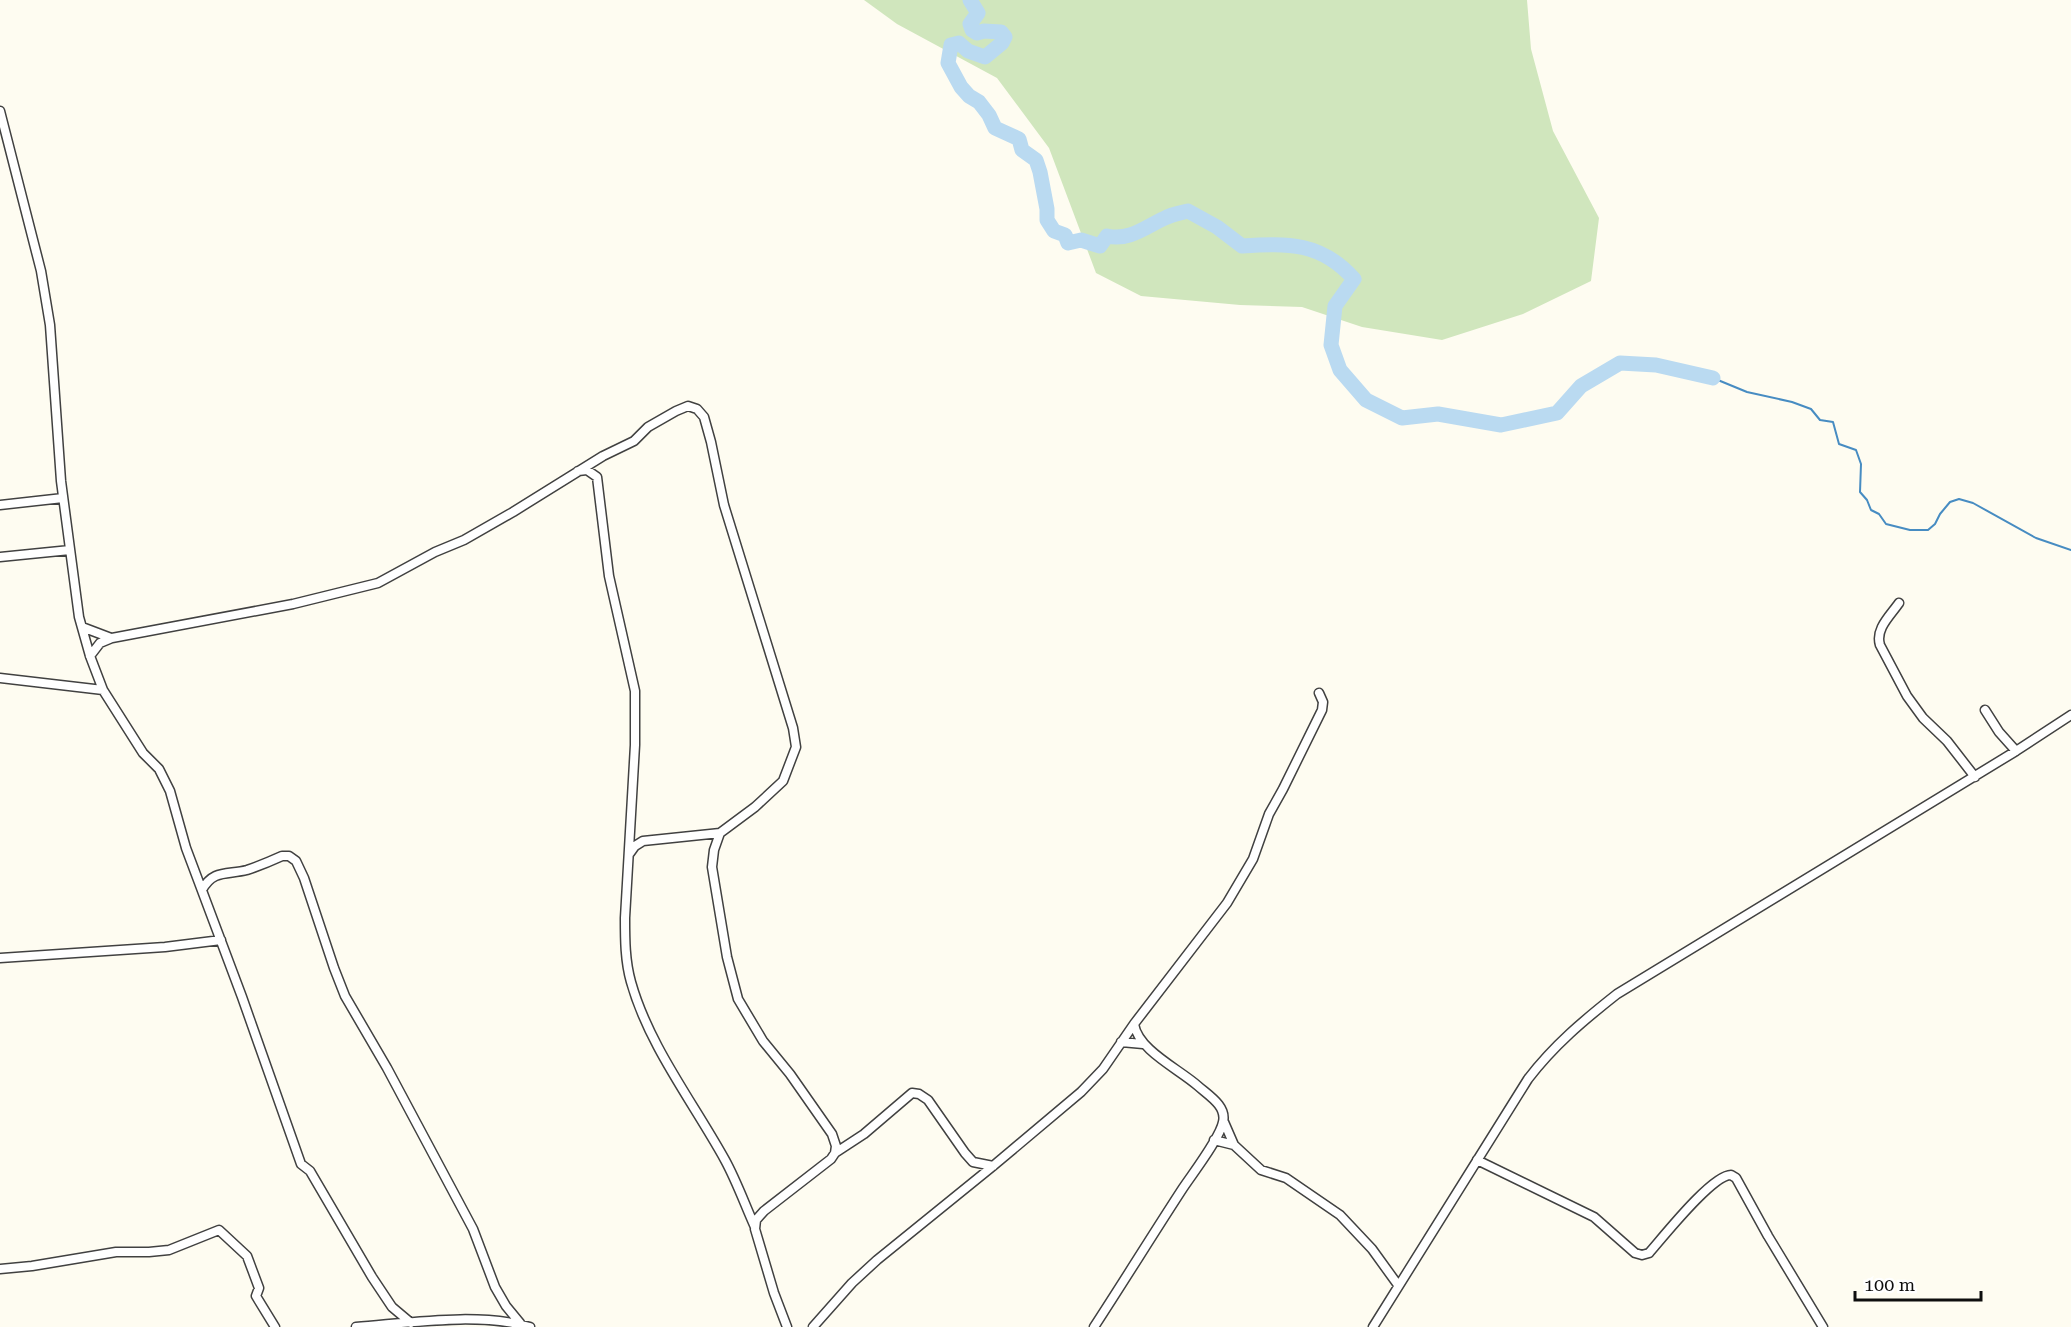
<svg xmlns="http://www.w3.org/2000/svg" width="2071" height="1327" viewBox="0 0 2071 1327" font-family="'Roboto Serif',serif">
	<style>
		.green { fill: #d0e6bd }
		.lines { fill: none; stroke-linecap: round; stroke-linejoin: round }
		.stream { stroke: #478cc2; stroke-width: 2 }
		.river { stroke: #badaf1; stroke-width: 15 }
		.minor-casing { stroke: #414141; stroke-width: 11 }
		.minor { stroke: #fff; stroke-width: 8 }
	</style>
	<rect width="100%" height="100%" fill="#fefcf1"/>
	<path class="green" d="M864,0H1527L1531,49L1553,131L1599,218L1591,281L1523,314L1442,340L1362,327L1302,307L1240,305L1141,296L1096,273L1049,148L997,78L897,24Z"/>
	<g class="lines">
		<path class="stream" d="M1713,378L1747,392L1792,402L1811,409L1820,420L1833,422L1839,444L1856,450L1861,464L1860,492L1867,500L1871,510L1879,514L1886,524L1910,530H1928L1935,524L1940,514L1950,502L1959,499L1973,503L2036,538L2071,550"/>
		<path class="river" d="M970,0L978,13L970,24L972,30L977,33L984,31L1001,32L1005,37L1002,43L985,57L968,51L959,43L951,45L948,63L961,87L969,96L979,102L989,115L995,128L1019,139L1022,150L1036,160L1040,172L1047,209V220L1054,231L1065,235L1068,243L1081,240L1100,246L1107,236C1130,241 1145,227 1165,218C1172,214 1180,213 1188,211L1217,227L1242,246C1288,243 1321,242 1354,279L1335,306L1331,345L1340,370L1366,400L1402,418L1438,414L1501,425L1557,413L1581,386L1620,363L1656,365L1713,378"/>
		<defs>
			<path id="minor" d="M0,111L41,271L50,325L61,481L79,617L90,656L103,690
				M578,471L587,470L597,477L609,576L635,691V745L625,918C625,939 625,961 631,982C649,1046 693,1102 725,1160C737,1182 745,1205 755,1227
				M0,505L63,498
				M0,557L70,550
				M1899,603C1890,616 1875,629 1880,645L1907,696L1923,718L1947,741L1975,777
				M82,627L111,638
				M90,656L100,643L112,638L293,604L378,583L435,552L464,540L513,512L603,456L634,441L648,427L676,411L688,406L697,409L704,417L711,442L724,505L793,728L796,747L783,781L755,807L720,833L714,850L712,867L727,957L738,999L763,1041L790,1074L832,1134L836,1146L835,1153L831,1159L764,1211L756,1220L755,1229L774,1293L787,1327
				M0,678L103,690L143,753L159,769L170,791L186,848L242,997L301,1164L310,1171L372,1277L392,1307L411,1323
				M1985,710L1999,732L2016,751
				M630,853L635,846L643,841L720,833
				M202,890C213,869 228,875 247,870C259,866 271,861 282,856H289L296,861L304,878L334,968L345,996L387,1068L473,1229L495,1287L506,1306L520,1323
				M0,958L165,947L221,940
				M1121,1042L1143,1044
				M1224,1122L1234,1145
				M1214,1140L1234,1145L1261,1170L1286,1178L1340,1215L1372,1249L1398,1285
				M835,1153L864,1134L912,1093L919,1094L928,1100L965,1153L973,1162L993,1166
				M1477,1160L1594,1217L1635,1253L1642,1255L1649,1253C1664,1236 1712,1175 1731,1175L1736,1178L1768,1236L1823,1327
				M0,1269L32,1266L116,1252H149L169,1250L219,1230L247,1256L259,1288L256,1296L275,1327
				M356,1327C409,1323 479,1312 530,1327
				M813,1327L852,1283L877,1260L993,1166L1081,1092L1103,1069L1134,1024
				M1094,1327C1124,1281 1153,1234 1183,1188C1193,1173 1220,1138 1223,1122C1227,1106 1208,1095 1198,1086C1179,1069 1138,1050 1134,1024L1227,903L1253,859L1269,814L1283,789L1322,710L1323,702L1319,693
				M1373,1327L1528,1079C1554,1045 1584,1020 1617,994L2016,751L2071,715"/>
		</defs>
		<use href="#minor" class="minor-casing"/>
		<use href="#minor" class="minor"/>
	</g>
	<path d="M1855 1291v9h126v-9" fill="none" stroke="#0e0e0e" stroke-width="3"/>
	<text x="1864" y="1291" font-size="18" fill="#0e0e0e" stroke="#ffffff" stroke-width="4.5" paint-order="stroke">100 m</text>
</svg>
